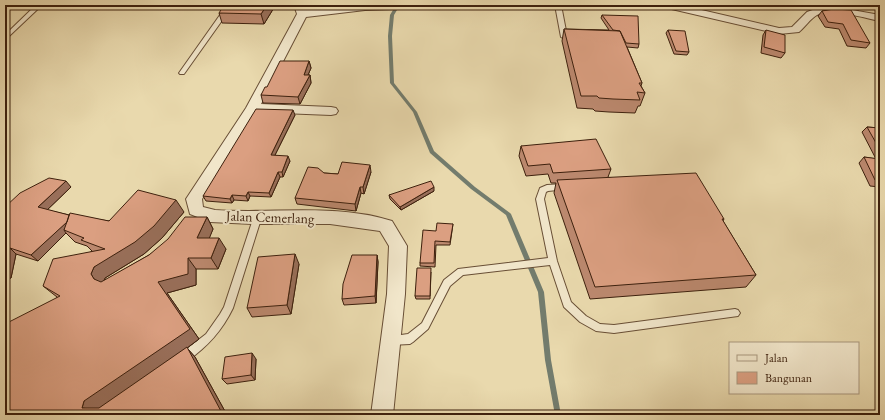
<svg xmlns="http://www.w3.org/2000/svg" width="885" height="420" viewBox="0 0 885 420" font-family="'EB Garamond',serif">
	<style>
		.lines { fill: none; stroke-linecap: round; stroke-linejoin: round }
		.stream { fill: #737c6d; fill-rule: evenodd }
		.service-casing { stroke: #684e35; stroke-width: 2 }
		.minor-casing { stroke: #684e35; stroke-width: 2 }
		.service { fill: #f1e6ca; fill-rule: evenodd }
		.minor { fill: #f1e6ca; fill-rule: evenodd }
		.wall { fill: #bc896f; stroke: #3d200d }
		.shaded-wall { fill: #996f5a; stroke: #3d200d }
		.building { fill: #db9f81; stroke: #3d200d }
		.labels { text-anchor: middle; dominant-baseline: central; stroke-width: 4; stroke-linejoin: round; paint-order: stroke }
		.street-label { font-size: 14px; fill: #3d200d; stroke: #f1e6ca }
	</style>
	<rect width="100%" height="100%" fill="#e9d9ad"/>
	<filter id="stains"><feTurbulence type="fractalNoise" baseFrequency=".005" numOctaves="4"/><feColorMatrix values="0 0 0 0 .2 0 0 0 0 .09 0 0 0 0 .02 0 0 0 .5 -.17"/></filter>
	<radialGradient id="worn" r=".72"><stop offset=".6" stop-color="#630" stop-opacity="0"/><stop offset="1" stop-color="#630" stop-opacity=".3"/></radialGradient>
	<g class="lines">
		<path class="stream" d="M396,5H400L394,15L392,36L394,83L417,112L434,151L475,187L510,213L511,214L544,292L551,360L561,415H555L545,360L538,292L506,215L471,189L430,153L413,112L390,83L388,36L390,15Z"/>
		<defs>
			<path id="service" d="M36,5H42L5,40V35Z
				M227,5H233L184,74H180L179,73Z
				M555,5H561L567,36L572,39V41H568L561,37Z
				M564,184L567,185L568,187L567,189L548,191L546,192L544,199L557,261L571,302L586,316L600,324L614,325L735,309L738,310L740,313L738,316L614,333L596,331L580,322L564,307L550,265L463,275L450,286L428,329L413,342L410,344L390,345L387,343L385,340L387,337L408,334L422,323L444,280L458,269L548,258L536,199L540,188L547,185Z
				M257,216L260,217L261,219L233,308C222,331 207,347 187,361L183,363L179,361L178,358L179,355L206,334L220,314L224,307L253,219L254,217Z"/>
			<path id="minor" d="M294,5H304L306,10L356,5H437L432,8L365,10L306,17L261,104L331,107L336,108L338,111L336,114L331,115L257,112L202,199L203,207L215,210C273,214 335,203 392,221L407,246L405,294L393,415H371L387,294L389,246L380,231L330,224H253L210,222L190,214L186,199L246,108L297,14Z
				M662,5H680L779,28L792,27L807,12L818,8L835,7L880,15V21C865,18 831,8 817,15C810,19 805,27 799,32L779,34L663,7Z"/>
		</defs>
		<use href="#service" class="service-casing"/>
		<use href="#minor" class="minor-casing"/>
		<use href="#service" class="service"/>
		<use href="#minor" class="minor"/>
	</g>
	<path class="wall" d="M798,5H860L862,6L859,10L835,6L813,8Z
		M275,6L264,24L222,23L219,13Z
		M834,9L870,43L866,48L847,46L839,29L825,27L818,16L822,11Z
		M602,15L639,44L638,48L627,47L642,83L641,86L645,93L640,106H638L635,113L609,112L595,111L593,109L577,108L562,41L564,29L609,30L601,18Z
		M668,30L689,52L687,55L674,54L666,33Z
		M766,30L785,53L781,58L761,53L763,35Z
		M309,61L311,68L308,75H310L311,83L300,104L263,103L261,95L267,87Z
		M295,115L275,155L290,161L283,177H280L271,197L250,196L248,201L234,200L232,203L206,201L203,196Z
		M867,127L880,128V187L870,186L859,163L864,157L876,159L862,132Z
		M521,146L611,169L608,177L724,219L723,221L756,275L746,287L590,299L554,193L556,183H551L548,174L526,176L519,156Z
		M371,172L364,194L361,193L356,211L297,204L295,198L324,173L338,174Z
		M71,187L47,210L69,215L109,221L184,212L162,238L144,254L105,278L104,281L149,255L207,217L213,229L209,238L226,249L218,269H196V285L167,293L199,339L187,348L195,357L227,415H6L57,297L43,286L92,251L87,246L75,242L66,233L38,261L16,254L11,278L5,279V207Z
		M434,191L401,210L390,199L389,195Z
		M453,224L450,245H436L435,267L420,266V263L436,231Z
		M377,255L378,262L376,303L344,305L342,299Z
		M299,264L291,314L252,317L247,308Z
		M431,272L430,299H416L415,296Z
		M256,359L255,380L227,384L222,379Z"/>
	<path class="shaded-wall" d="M267,5H275V6L264,24L261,14Z
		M815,5H836L813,8Z
		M309,61L311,68L305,82L304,75Z
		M310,75L311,83L300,104L298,97Z
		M293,110L295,115L273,159L271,155Z
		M288,156L290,161L283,177L282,172Z
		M370,165L371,172L364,194L363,187Z
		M278,172L280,177L271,197L269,193Z
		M66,181L71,187L44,213L38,207Z
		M360,187L361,193L356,211L355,204Z
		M434,187V191L401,210L400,207Z
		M248,192L250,196L248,201L246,196Z
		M232,195L234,200L232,203L230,199Z
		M176,200L184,212L162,238L144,254L105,278L102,285L94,279L91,274L94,267Z
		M73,216L64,230L66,233L38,261L31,255Z
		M207,217L213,229L205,249L197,238Z
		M219,238L226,249L218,269L211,258Z
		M10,248L16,254L11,278L5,279V271Z
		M295,254L299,264L291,314L287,305Z
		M377,255L378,262L376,303L375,296Z
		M188,258L196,269V285L167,293L199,339L187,348L195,357L227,415L97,410L82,408L84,401L158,282Z
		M252,353L256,359L255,380L251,375Z"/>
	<path class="building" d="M224,5H267L261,14L219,13Z
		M834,9L851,10L870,43L851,40L843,24L828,22L822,11Z
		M602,15L638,16L639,44L626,43L620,31L613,30Z
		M564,29L620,31L642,83H639L645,93L637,92L640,100L613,99L599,98L597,96H581Z
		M668,30L685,31L689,52L676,51Z
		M766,30L785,35V53L764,47Z
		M280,61H309L304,75H310L298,97L261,95L265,87H267Z
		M256,109L293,110L271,155L288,156L282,172H278L269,193L248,192L246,196L232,195L230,199L203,196Z
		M867,127L880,128V150Z
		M596,139L611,169L553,173L550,164L528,166L521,146Z
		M864,157L880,159V181L875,180Z
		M342,162L370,165L363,187H360L355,204L295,198L308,167L318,168L324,173L338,174Z
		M696,173L724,219H722L756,275L595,287L557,180Z
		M49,178L66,181L38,207L69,215L67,222L31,255L10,248L5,271V207L20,193Z
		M431,181L434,187L400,207L389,195Z
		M138,190L176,200L154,226L135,242L94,267L91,274L94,279L101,282L149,255L168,239L185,217H207L197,238H219L211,258H188V274L158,282L190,329L84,401L82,408H99L187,347L223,415H6L5,411V324L60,296L43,286L53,259L105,249L81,240L84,238L64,230L70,213L109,221Z
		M437,223L453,224L450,242L435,241L434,263H420L423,230L436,231Z
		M295,254L287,305L247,308L258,257Z
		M352,255H377L375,296L342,299L343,284Z
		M417,268H431L430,296H415Z
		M252,353L251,375L222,379L225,357Z"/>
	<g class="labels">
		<g class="street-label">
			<text transform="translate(270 217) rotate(2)">Jalan Cemerlang</text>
		</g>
	</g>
	<rect width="885" height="420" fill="none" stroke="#e9d9ad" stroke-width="20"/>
	<rect x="6" y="6" width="873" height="408" fill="none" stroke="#3d200d" stroke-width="2"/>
	<rect x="10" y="10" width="865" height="400" fill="none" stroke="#3d200d"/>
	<rect x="729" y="342" width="130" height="52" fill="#f1e6ca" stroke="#a9977e"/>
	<rect x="737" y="355" width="20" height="6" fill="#f1e6ca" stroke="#a9977e"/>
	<text x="765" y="362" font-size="12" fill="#3d200d">Jalan</text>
	<rect x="737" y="372" width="20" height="12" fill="#db9f81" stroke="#a9977e"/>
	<text x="765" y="382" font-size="12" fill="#3d200d">Bangunan</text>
	<rect width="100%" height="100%" filter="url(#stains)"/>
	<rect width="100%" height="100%" fill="url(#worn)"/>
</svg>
